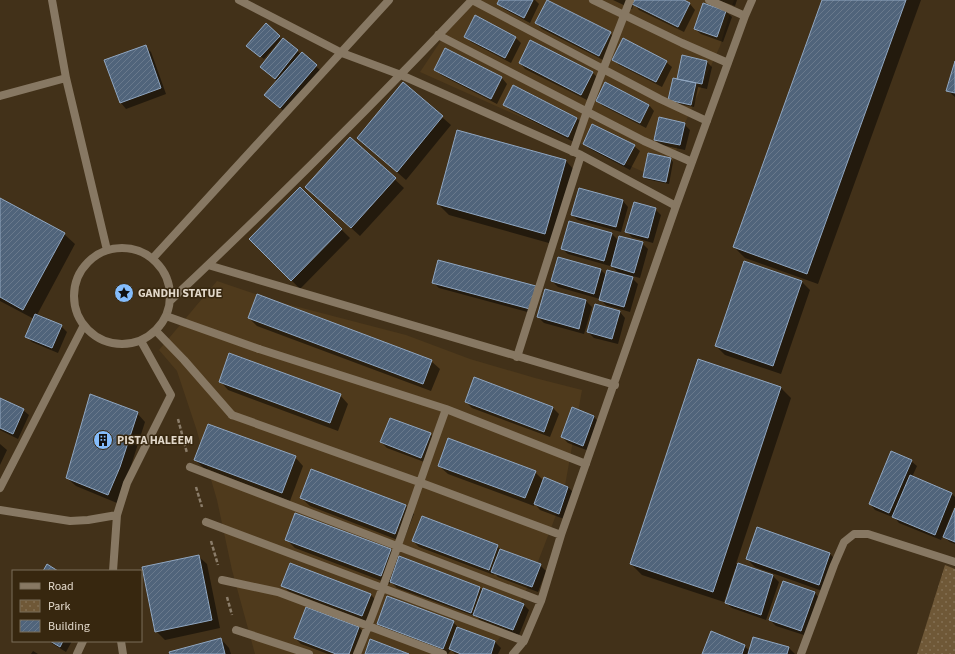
<svg xmlns="http://www.w3.org/2000/svg" width="955" height="654" viewBox="0 0 955 654" font-family="'Source Sans 3',sans-serif">
	<style>
		.built { fill: #4f3a1c }
		.park { fill: url(#park-dots) }
		.shadow { fill: #0007 }
		.building { fill: url(#building-hatch); stroke: #91a7c1 }
		.lines { fill: none; stroke-linecap: round; stroke-linejoin: round }
		.path { stroke: #8b7d6a; stroke-width: 2.5; stroke-dasharray: 4 2; stroke-linecap: butt }
		.service { stroke: #877863; stroke-width: 8 }
		.minor { stroke: #877863; stroke-width: 8 }
		.labels { text-anchor: middle; dominant-baseline: central; stroke-width: 3; stroke-linejoin: round; paint-order: stroke }
		.poi-label { font-size: 12px; font-weight: bold; fill: #e2d8ca; stroke: #37270f; text-anchor: start }
	</style>
	<defs>
		<pattern id="park-dots" width="8" height="8" patternUnits="userSpaceOnUse"><rect width="8" height="8" fill="#6f5837"/><path d="M2 2h.1M6 6h.1" fill="none" stroke="#836f53" stroke-width="1.8" stroke-linecap="round"/></pattern>
		<pattern id="building-hatch" width="6" height="6" patternUnits="userSpaceOnUse"><rect width="6" height="6" fill="#50647b"/><path d="M-1 1l2-2M0 6l6-6M5 7l2-2" fill="none" stroke="#69798c"/></pattern>
	</defs>
	<rect width="100%" height="100%" fill="#423119"/>
	<path class="built" d="M474,0H734L720,46L685,123L666,182L420,72L458,15Z
		M217,281L279,302L406,335L470,359L535,378L582,390L563,497L534,572L512,622L487,654H255L232,570L217,500L196,428L177,371L159,350Z"/>
	<path class="park" d="M945,565L955,569V654H917Z"/>
	<path class="shadow" d="M500,0H535L539,4L530,23L504,9L498,4Z
		M613,0H682L690,4L695,10L684,32L639,10L634,4L632,9Z
		M717,0H737L735,6Z
		M823,0H921L818,284L745,258L734,247Z
		M726,11L732,17L723,42L701,34L695,29Z
		M536,23L610,33L616,39L605,61L542,29Z
		M266,25L281,39L264,59L250,48Z
		M466,37H515L521,43L511,63L471,42Z
		M145,46L151,52L166,94L126,109L121,103L106,60Z
		M446,50L502,78L507,84L497,104L441,75L435,69Z
		M297,51L301,54L302,53L322,72L286,113L271,100L277,81L261,67Z
		M613,59L666,62L672,67L662,87L619,65Z
		M706,61L712,67L707,89L698,87L694,107L672,103L680,80Z
		M520,63L592,72L598,78L587,100L525,69Z
		M955,64V97L947,90Z
		M404,84L451,125L406,180L358,138Z
		M514,86L577,118L583,124L574,142L510,110L505,105Z
		M597,101L649,105L654,111L646,128L603,106Z
		M684,124L690,130L685,150L661,145L655,140Z
		M350,138L404,188L360,236L315,195Z
		M584,143L634,146L640,151L630,170L590,149Z
		M671,159L673,162L669,184L646,179L644,176Z
		M566,161L576,172L556,245L449,215L438,204Z
		M300,189L350,238L300,289L251,239Z
		M579,189L623,201L628,207L621,232L578,220L572,215Z
		M0,199L64,234L75,244L37,315L61,326L67,332L58,353L32,342L26,336L34,319L0,301Z
		M655,209L661,215L653,243L632,237L626,231Z
		M569,222L612,234L619,241L642,243L648,249L640,278L618,272L610,265V266L568,254L562,249Z
		M559,258L601,270L606,275L632,278L638,284L630,312L606,305L600,299L558,287L552,281Z
		M801,281L810,290L781,374L725,355L716,346Z
		M433,282L541,292L535,314L439,288Z
		M546,290L586,301L592,307L584,334L544,323L538,317Z
		M620,312L625,318L618,344L594,338L588,332Z
		M249,318L431,361L440,369L431,391L257,326Z
		M475,379L553,408L559,414L550,437L472,408L466,402Z
		M220,381L340,395L348,404L338,431L228,390Z
		M781,388L791,398L736,564L773,576L779,582L766,620L732,608L726,603L737,570L735,569L724,602L642,575L631,564Z
		M0,399L23,410L29,415L18,439L0,430Z
		M137,413L145,422L128,475L117,503L76,486L67,478Z
		M594,417L599,422L589,451L568,443L562,437Z
		M430,434L436,439L427,463L387,448L381,442Z
		M0,444L7,450L0,465Z
		M295,457L303,466L290,501L204,468L195,460Z
		M911,461L917,466L912,477L952,494L955,497V505L941,540L899,523L895,518L875,510L870,504Z
		M439,466L535,472L544,481V479L568,487L574,493L564,519L540,510L535,504L534,506L448,474Z
		M301,498L405,505L414,514L403,542L310,506Z
		M955,511V544L950,542L944,537Z
		M296,514L391,550L400,559L523,604L529,610L519,635L480,620L477,617L397,588L390,581V584L295,548L286,539Z
		M413,541L497,546L501,550L540,565L546,571L538,592L498,577L495,574L494,575L419,547Z
		M830,554L838,562L828,593L755,567L747,559Z
		M198,556L207,564L220,628L165,640L156,631Z
		M283,585L370,594L376,600L368,622L288,591Z
		M815,593L820,599L807,636L776,626L770,620Z
		M453,622L459,628L495,642L501,648L498,654H455L451,650L448,654L383,629L378,624Z
		M359,627L364,633L357,654H328L301,644L295,638Z
		M754,638L789,648L795,654H703L744,646L750,651Z
		M221,639L229,648L231,654H171Z
		M48,641H72L66,652Z
		M33,651L38,654H31Z"/>
	<path class="building" d="M499,0H533L524,18L497,4Z
		M547,0L611,32L599,56L535,23Z
		M635,0H684L690,3L678,27L632,4Z
		M822,0H906L807,274L733,247Z
		M703,3L726,11L717,37L694,29Z
		M475,15L516,37L505,58L464,37Z
		M266,23L280,36L260,57L246,46Z
		M283,38L298,50L275,79L260,67Z
		M623,38L667,61L656,82L612,60Z
		M530,40L593,72L581,95L519,63Z
		M146,45L161,88L120,103L104,60Z
		M445,48L502,77L491,99L434,70Z
		M302,52L317,65L280,108L264,95Z
		M682,55L707,61L702,84L677,79Z
		M955,61V93L946,91Z
		M673,78L696,83L691,105L668,100Z
		M403,82L443,116L397,172L357,138Z
		M605,82L649,105L640,123L596,101Z
		M513,85L577,118L568,137L503,105Z
		M659,117L685,123L680,145L654,140Z
		M592,124L635,145L624,165L583,144Z
		M457,130L566,160L545,234L437,204Z
		M350,137L396,178L351,228L305,187Z
		M648,153L671,158L666,182L643,177Z
		M300,187L342,229L291,281L249,239Z
		M579,188L623,200L616,227L571,215Z
		M0,198L65,233L23,310L0,297Z
		M634,202L656,208L648,238L625,232Z
		M569,221L612,233L604,261L561,249Z
		M619,236L643,242L634,273L611,266Z
		M558,257L601,269L594,294L551,281Z
		M438,260L536,286L530,309L432,283Z
		M744,261L802,281L773,366L715,346Z
		M607,270L633,277L624,307L599,300Z
		M545,289L586,300L579,329L537,317Z
		M257,294L432,360L423,384L248,318Z
		M595,304L620,311L612,339L587,332Z
		M35,314L62,325L52,348L25,337Z
		M229,353L341,394L330,423L219,382Z
		M698,359L781,387L713,592L630,564Z
		M474,377L553,407L544,432L465,402Z
		M90,394L138,412L120,467L108,495L66,478Z
		M0,398L24,409L13,434L0,428Z
		M572,407L594,416L583,446L561,437Z
		M390,418L431,433L421,458L380,442Z
		M208,424L296,456L282,493L194,460Z
		M448,438L536,471L525,498L438,466Z
		M891,451L912,460L889,513L869,504Z
		M311,469L406,505L395,534L300,498Z
		M910,475L952,493L935,535L892,517Z
		M544,477L568,487L559,514L534,504Z
		M955,508V542L943,537Z
		M295,513L391,549L381,576L285,540Z
		M422,516L498,545L489,570L412,541Z
		M757,527L830,553L819,585L746,559Z
		M500,549L541,564L532,587L491,572Z
		M199,555L212,620L155,632L142,567Z
		M399,556L480,587L471,613L390,582Z
		M290,563L371,594L362,616L281,586Z
		M738,563L773,575L761,615L725,603Z
		M47,564L58,571H43Z
		M783,581L815,592L801,631L769,620Z
		M483,588L524,604L513,630L473,615Z
		M387,596L454,621L443,649L377,624Z
		M306,607L359,627L349,654H336L294,638Z
		M457,627L495,641L491,654H461L449,649Z
		M711,631L745,645L742,654H702Z
		M753,637L789,647L787,654H748Z
		M221,638L225,654H170L169,652Z
		M370,639L409,654H365Z
		M50,641H63L60,647Z"/>
	<g class="lines">
		<path class="path" d="M178,419L187,453
			M196,487L202,507
			M211,541L218,565
			M227,597L232,615"/>
		<path class="service" d="M52,0L66,78L107,250
			M239,0L342,53L401,75L581,155L676,206
			M472,0L660,99L707,121
			M593,0L682,43L728,63
			M709,0L745,16
			M438,35L644,141L692,162
			M0,96L66,78
			M573,152L587,111L630,0
			M74 296a48 48 0 1 1 96 0a48 48 0 1 1-96 0Z
			M153,258L389,0
			M208,265L615,385
			M171,300C274,203 375,103 472,0
			M259,349L446,409L586,464
			M517,357L581,155
			M232,415L419,482L561,535
			M190,467L541,601
			M0,488L84,325
			M0,510L70,521L88,520L117,515
			M206,522L524,641
			M113,571L117,515L127,483L171,395L141,341
			M222,580L278,592L443,654
			M236,630L309,654
			M121,641L123,654
			M77,654L83,641
			M357,654C390,574 416,491 446,409
			M513,654L524,641L541,601L561,535L676,206L745,16L752,0"/>
		<path class="minor" d="M166,316L259,349
			M156,331L184,360L232,415
			M801,654L834,565L844,542L854,534H868L955,562"/>
	</g>
	<defs>
		<symbol id="sight-disc" viewBox="-11 -11 22 22"><circle r="9.5" fill="#84bcfb" stroke="#37270f"/><path d="M0-6L1.8-2.2L6-1.7L2.9 1.2L3.7 5.4L0 3.3L-3.7 5.4L-2.9 1.2L-6-1.7L-1.8-2.2Z" fill="#111"/></symbol>
		<symbol id="building-disc" viewBox="-11 -11 22 22"><circle r="9.5" fill="#84bcfb" stroke="#37270f"/><path d="M-4-6H4V6H1V3H-1V6H-4ZM-2.5-4.3h1.7v1.8h-1.7ZM.8-4.3h1.7v1.8H.8ZM-2.5-1h1.7V.8h-1.7ZM.8-1h1.7V.8H.8Z" fill="#111"/></symbol>
	</defs>
	<g fill-rule="evenodd">
		<use href="#sight-disc" x="113" y="282" width="22" height="22"/>
		<use href="#building-disc" x="92" y="429" width="22" height="22"/>
	</g>
	<g class="labels">
		<g class="poi-label">
			<text x="138" y="293">GANDHI STATUE</text>
			<text x="117" y="440">PISTA HALEEM</text>
		</g>
	</g>
	<rect x="12" y="570" width="130" height="72" fill="#37270f" stroke="#7b6e5a"/>
	<rect x="20" y="583" width="20" height="6" fill="#877863" stroke="#7b6e5a"/>
	<text x="48" y="590" font-size="12" fill="#e2d8ca">Road</text>
	<rect x="20" y="600" width="20" height="12" fill="url(#park-dots)" stroke="#7b6e5a"/>
	<text x="48" y="610" font-size="12" fill="#e2d8ca">Park</text>
	<rect x="20" y="620" width="20" height="12" fill="url(#building-hatch)" stroke="#7b6e5a"/>
	<text x="48" y="630" font-size="12" fill="#e2d8ca">Building</text>
</svg>
